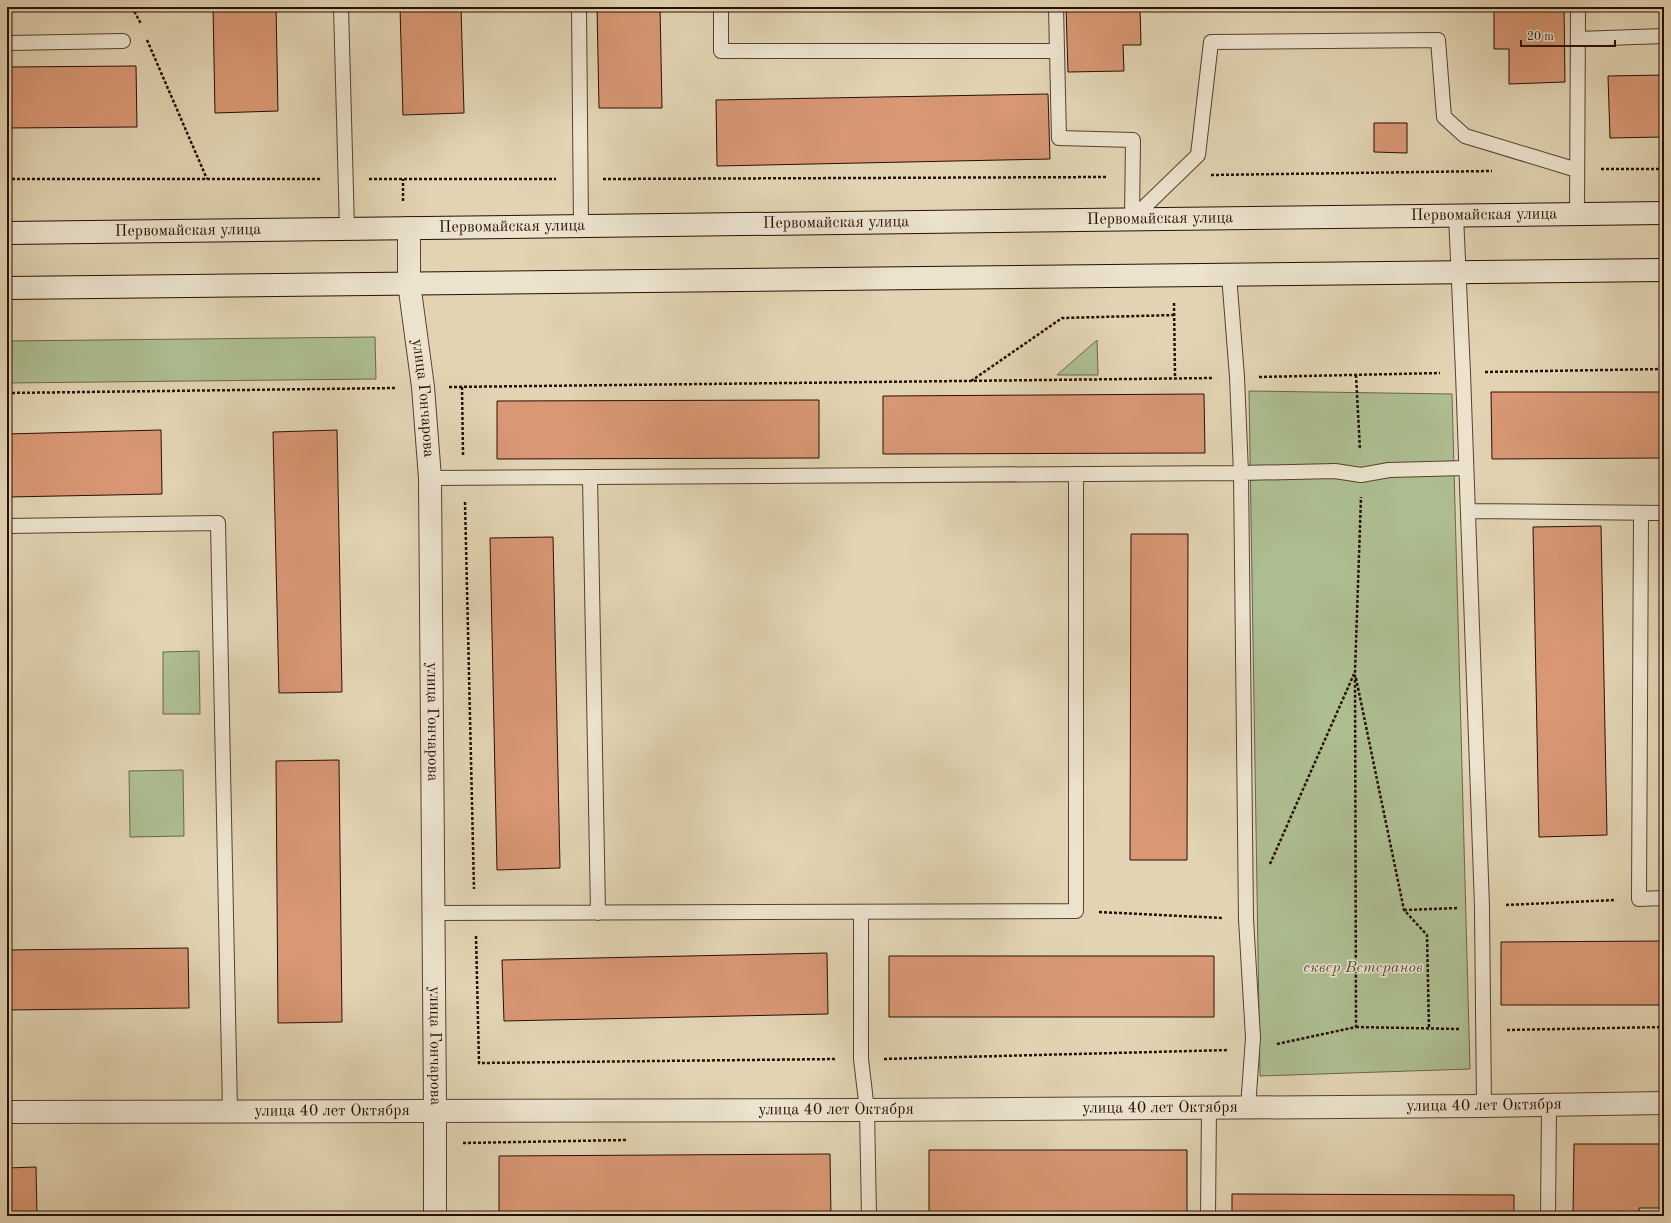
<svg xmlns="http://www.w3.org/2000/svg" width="1671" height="1223" viewBox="0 0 1671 1223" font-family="'Old Standard TT',serif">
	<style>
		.green { fill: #adbe91; stroke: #6b664b }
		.building { fill: #d99775; stroke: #290f05 }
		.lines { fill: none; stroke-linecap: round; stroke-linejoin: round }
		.service-casing { stroke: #574030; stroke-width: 16 }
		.minor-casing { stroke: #574030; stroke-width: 24 }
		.tertiary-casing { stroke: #574030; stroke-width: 24 }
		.secondary-casing { stroke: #290f05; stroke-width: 24 }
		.path { stroke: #290f05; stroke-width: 2.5; stroke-dasharray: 3 2; stroke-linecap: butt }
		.service { stroke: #ece3ce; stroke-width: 14 }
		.minor { stroke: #ece3ce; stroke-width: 22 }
		.tertiary { stroke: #ece3ce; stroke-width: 22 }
		.secondary { stroke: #ece3ce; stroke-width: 22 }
		.labels { text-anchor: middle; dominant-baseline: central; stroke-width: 3; stroke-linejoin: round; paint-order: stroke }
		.street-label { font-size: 16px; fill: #290f05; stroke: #ece3ce }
		.park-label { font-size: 16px; font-style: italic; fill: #574c36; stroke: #ece3ce }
	</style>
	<rect width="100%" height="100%" fill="#e2d4b3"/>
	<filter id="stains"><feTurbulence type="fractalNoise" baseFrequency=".005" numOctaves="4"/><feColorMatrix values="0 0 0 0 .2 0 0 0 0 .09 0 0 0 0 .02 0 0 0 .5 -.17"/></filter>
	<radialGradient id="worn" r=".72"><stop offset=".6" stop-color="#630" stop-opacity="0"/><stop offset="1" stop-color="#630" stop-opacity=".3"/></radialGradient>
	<path class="green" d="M375,337L376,379L7,383V341Z
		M1097,340L1098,375H1057Z
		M1249,391L1452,394L1470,1069L1260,1076Z
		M199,651L200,714H163V652Z
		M183,770L184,836L130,837L129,771Z"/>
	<path class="building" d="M213,7H276L278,111L215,113Z
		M400,7H461L464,113L403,115Z
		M597,7H660L662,108H599Z
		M1066,7H1140L1141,45H1123L1124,71L1068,72Z
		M1494,7H1564L1565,82L1509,84V49H1494Z
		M136,66L137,127L7,128V67Z
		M1664,75V137L1610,138L1608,76Z
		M1048,94L1050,159L717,166L716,100Z
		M1374,123H1407V153L1374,152Z
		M1491,392H1664V458L1492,459Z
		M1204,394L1205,453L883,454V396Z
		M819,400V458L497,459V401Z
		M161,430L162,494L7,497V434Z
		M337,430L342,692L279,693L273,432Z
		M1601,526L1607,835L1539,837L1533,527Z
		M1131,534H1188L1187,860H1130Z
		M553,537L560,868L497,870L490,538Z
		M339,760L342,1022L278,1023L276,761Z
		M1664,941V1005H1501V942Z
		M188,948L189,1008L7,1010V950Z
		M827,953L828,1014L504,1021L502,960Z
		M889,956H1214V1017H889Z
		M1574,1144H1664V1208H1639V1216H1573Z
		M929,1150H1187V1216H929Z
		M830,1154L831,1216H499V1156Z
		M36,1167L37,1216H7V1168Z
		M1232,1194L1514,1195V1216H1232Z"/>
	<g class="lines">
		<defs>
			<path id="service" d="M341,7L347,229
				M579,7L581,226
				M721,7V51H1056
				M1056,7L1059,138L1133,140L1132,219
				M1578,39L1664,36
				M7,43L123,41
				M1577,214L1578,7
				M1456,215L1463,373L1482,907L1484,1106
				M1132,219L1198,155L1211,42L1438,40L1444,117L1465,136L1577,170
				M1229,275L1237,377L1241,473L1246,919L1253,1038L1248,1107
				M590,477L598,913
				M430,478L1241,473L1335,471L1361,475L1389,470L1466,468
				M1468,511L1664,513
				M1641,513L1639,899L1664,898
				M7,526L218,523L230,1111
				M861,912V1059L867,1110L869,1216
				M433,913L1076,911V474
				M1208,1216L1209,1107
				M1548,1216L1549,1105"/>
			<g id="minor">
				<path d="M435,1110V1216"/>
				<path id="s1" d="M7,1112L867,1110L1484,1106L1664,1103"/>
			</g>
			<g id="tertiary">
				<path id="s2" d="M409,228V283L423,387L430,478L435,1110"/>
			</g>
			<g id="secondary">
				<path id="s3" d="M7,233L1664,213"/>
				<path d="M7,288L1664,270"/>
			</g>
		</defs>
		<use href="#service" class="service-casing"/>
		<use href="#minor" class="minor-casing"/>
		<use href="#tertiary" class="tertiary-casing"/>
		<use href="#secondary" class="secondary-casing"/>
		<path class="path" d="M132,7L141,24
			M147,40L207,179
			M1601,169H1664
			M1211,175L1492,171
			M7,179H322
			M369,179H556
			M603,179L1108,177
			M403,201V179
			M1174,303L1175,378
			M1485,372L1664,369
			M1356,375L1360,450
			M1259,377L1440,373
			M971,381L1062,318L1175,315
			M449,387L1214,378
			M462,387L463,455
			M7,393L396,388
			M465,502L474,889
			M1356,678L1404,910L1427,935L1429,1028
			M1270,864L1354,674
			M1506,905L1615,900
			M1404,910L1459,908
			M1099,912L1222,918
			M476,936L479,1063L837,1059
			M1356,1027L1460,1029
			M1507,1030L1664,1027
			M1277,1044L1356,1027L1355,672L1361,497
			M884,1059L1229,1050
			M463,1143L626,1140"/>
		<use href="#service" class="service"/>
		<use href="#minor" class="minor"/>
		<use href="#tertiary" class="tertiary"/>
		<use href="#secondary" class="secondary"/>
	</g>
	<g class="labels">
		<g class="street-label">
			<text stroke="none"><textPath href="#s3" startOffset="1477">Первомайская улица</textPath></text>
			<text stroke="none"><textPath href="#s3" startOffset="1153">Первомайская улица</textPath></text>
			<text stroke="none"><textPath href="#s3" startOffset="829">Первомайская улица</textPath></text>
			<text stroke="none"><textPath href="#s3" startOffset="505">Первомайская улица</textPath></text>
			<text stroke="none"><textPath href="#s3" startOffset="181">Первомайская улица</textPath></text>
			<text stroke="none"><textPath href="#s2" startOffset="171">улица Гончарова</textPath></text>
			<text stroke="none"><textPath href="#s2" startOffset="495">улица Гончарова</textPath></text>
			<text stroke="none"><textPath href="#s2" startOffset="819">улица Гончарова</textPath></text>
			<text stroke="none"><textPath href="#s1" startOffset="1477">улица 40 лет Октября</textPath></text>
			<text stroke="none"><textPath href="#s1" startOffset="1153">улица 40 лет Октября</textPath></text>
			<text stroke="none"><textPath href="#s1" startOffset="829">улица 40 лет Октября</textPath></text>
			<text stroke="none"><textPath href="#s1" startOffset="325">улица 40 лет Октября</textPath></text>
		</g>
		<g class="park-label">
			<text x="1363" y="968">сквер Ветеранов</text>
		</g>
	</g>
	<rect width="1671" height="1223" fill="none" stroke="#e2d4b3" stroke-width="24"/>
	<rect x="8" y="8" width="1655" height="1207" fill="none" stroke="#290f05" stroke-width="2"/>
	<rect x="12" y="12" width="1647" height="1199" fill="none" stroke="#290f05"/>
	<path d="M1521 40v6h94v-6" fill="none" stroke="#290f05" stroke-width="2"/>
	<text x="1527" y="40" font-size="12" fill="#290f05" stroke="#ece3ce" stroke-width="3" paint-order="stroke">20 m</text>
	<rect width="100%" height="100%" filter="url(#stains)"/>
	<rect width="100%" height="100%" fill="url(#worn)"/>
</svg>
